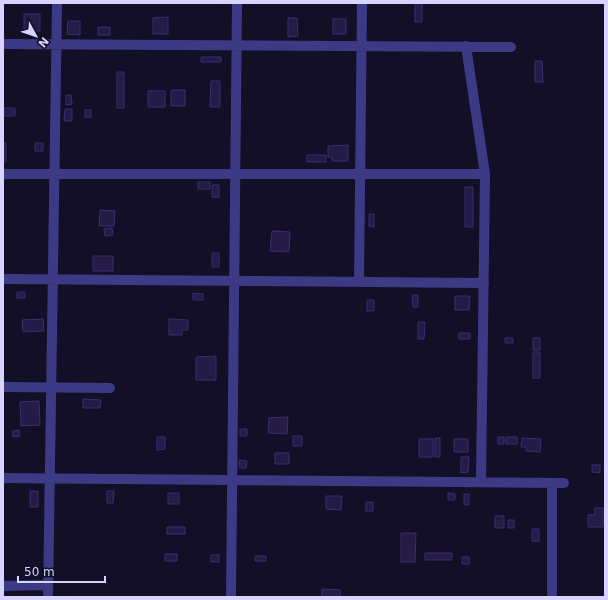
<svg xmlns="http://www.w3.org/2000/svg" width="608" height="600" viewBox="0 0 608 600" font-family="'DejaVu Sans',sans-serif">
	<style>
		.building { fill: #241b47; stroke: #3b2d73 }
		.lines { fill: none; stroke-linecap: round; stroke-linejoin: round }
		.minor { stroke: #3d3a85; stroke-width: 10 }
	</style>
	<rect width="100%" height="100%" fill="#130f26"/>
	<path class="building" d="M415,3H422V22H415Z
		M24,14H40V31H24Z
		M168,17V34H153V18Z
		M288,18H297L298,36L288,37Z
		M333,19H346V34H333Z
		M68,21H80V35L67,34Z
		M98,27H110V35H98Z
		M201,57H221V62H201Z
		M535,61H542L543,82H535Z
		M117,72H124V108H117Z
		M211,81H220V107H210Z
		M171,90H185V106H171Z
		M148,91H165V107H148Z
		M66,95H71L72,104L66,105Z
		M3,108H15V116H3Z
		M65,109H72V121H64Z
		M85,110H91V117H85Z
		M3,143H6V162H3Z
		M35,143H43V151H35Z
		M348,145V161H332V157H328V146Z
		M307,155H326V162H307Z
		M198,182H210V189H198Z
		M212,185H219V197H212Z
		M465,187H473V227H465Z
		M100,210L115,211L114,226H99Z
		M369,214H374V227L369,226Z
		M112,228L113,235L105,236L104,229Z
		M272,231L290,232L289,252L270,251Z
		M212,253H219V267H212Z
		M93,256H113V271H93Z
		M17,292H25V298H17Z
		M193,293L203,294V300H193Z
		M412,295H418V307H413Z
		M455,296H470L469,310H455Z
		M367,300H374V311H367Z
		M43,319L44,331L23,332L22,320Z
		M169,319L188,320V330H182V335H169Z
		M418,322H425L424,339H418Z
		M459,333H470V339H459Z
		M505,338H513V343H505Z
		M533,338H540V350H533Z
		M533,352H540V378H533Z
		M216,356V380H196V357Z
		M83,399L101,400L100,408H83Z
		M39,401L40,425L21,426L20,402Z
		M288,417L287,434L268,433L269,418Z
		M240,429H247V436H240Z
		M19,430L20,436L13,437L12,431Z
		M293,436H302V446H293Z
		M157,437H165V449L157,450Z
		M498,437H504V444H498Z
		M506,437H517V444H506Z
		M435,438H440V457H435Z
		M522,438L541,439L540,452L526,451V447H521Z
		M419,439H433V457H419Z
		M454,439H468V452H454Z
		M275,453H289V464H275Z
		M461,457H469L468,472L461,473Z
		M239,460L247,461L246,468H239Z
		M592,465H600V473L592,472Z
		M30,491H38V507H30Z
		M107,491H114L113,503H107Z
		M168,493H179V504H168Z
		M448,493L455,494V500H448Z
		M464,494H469V505H464Z
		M326,496H342L341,510L326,509Z
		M366,502H373V511H366Z
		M595,508H603V527H588V515H595Z
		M495,516H504V528H495Z
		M508,520H514V528H508Z
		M167,527H185V534H167Z
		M532,529H539V541H532Z
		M401,533H416L415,562H401Z
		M425,553H452V560H425Z
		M165,554H177V561H165Z
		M211,555H219V562H211Z
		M255,556H266V561H255Z
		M462,557H469V564H462Z
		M322,589L340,590V597H322Z"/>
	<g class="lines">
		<path class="minor" d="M3,44L511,47
			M466,46L485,174L481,482
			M3,174H485
			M3,279L484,283
			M359,282L362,3
			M3,387L110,388
			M3,478L564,483
			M3,586L48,585
			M48,597L57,3
			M231,597L237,3
			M552,597V483"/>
	</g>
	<rect width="608" height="600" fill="none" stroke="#d9d4ff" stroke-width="8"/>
	<g transform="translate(36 36) rotate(130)" stroke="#130f26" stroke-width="3" paint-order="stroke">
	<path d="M0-3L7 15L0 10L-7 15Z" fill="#d9d4ff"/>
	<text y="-6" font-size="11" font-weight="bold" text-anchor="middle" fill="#d9d4ff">N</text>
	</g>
	<path d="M18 576v6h87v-6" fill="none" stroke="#d9d4ff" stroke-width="2"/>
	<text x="24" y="576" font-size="12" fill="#d9d4ff" stroke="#130f26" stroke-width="3" paint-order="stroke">50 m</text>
</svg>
